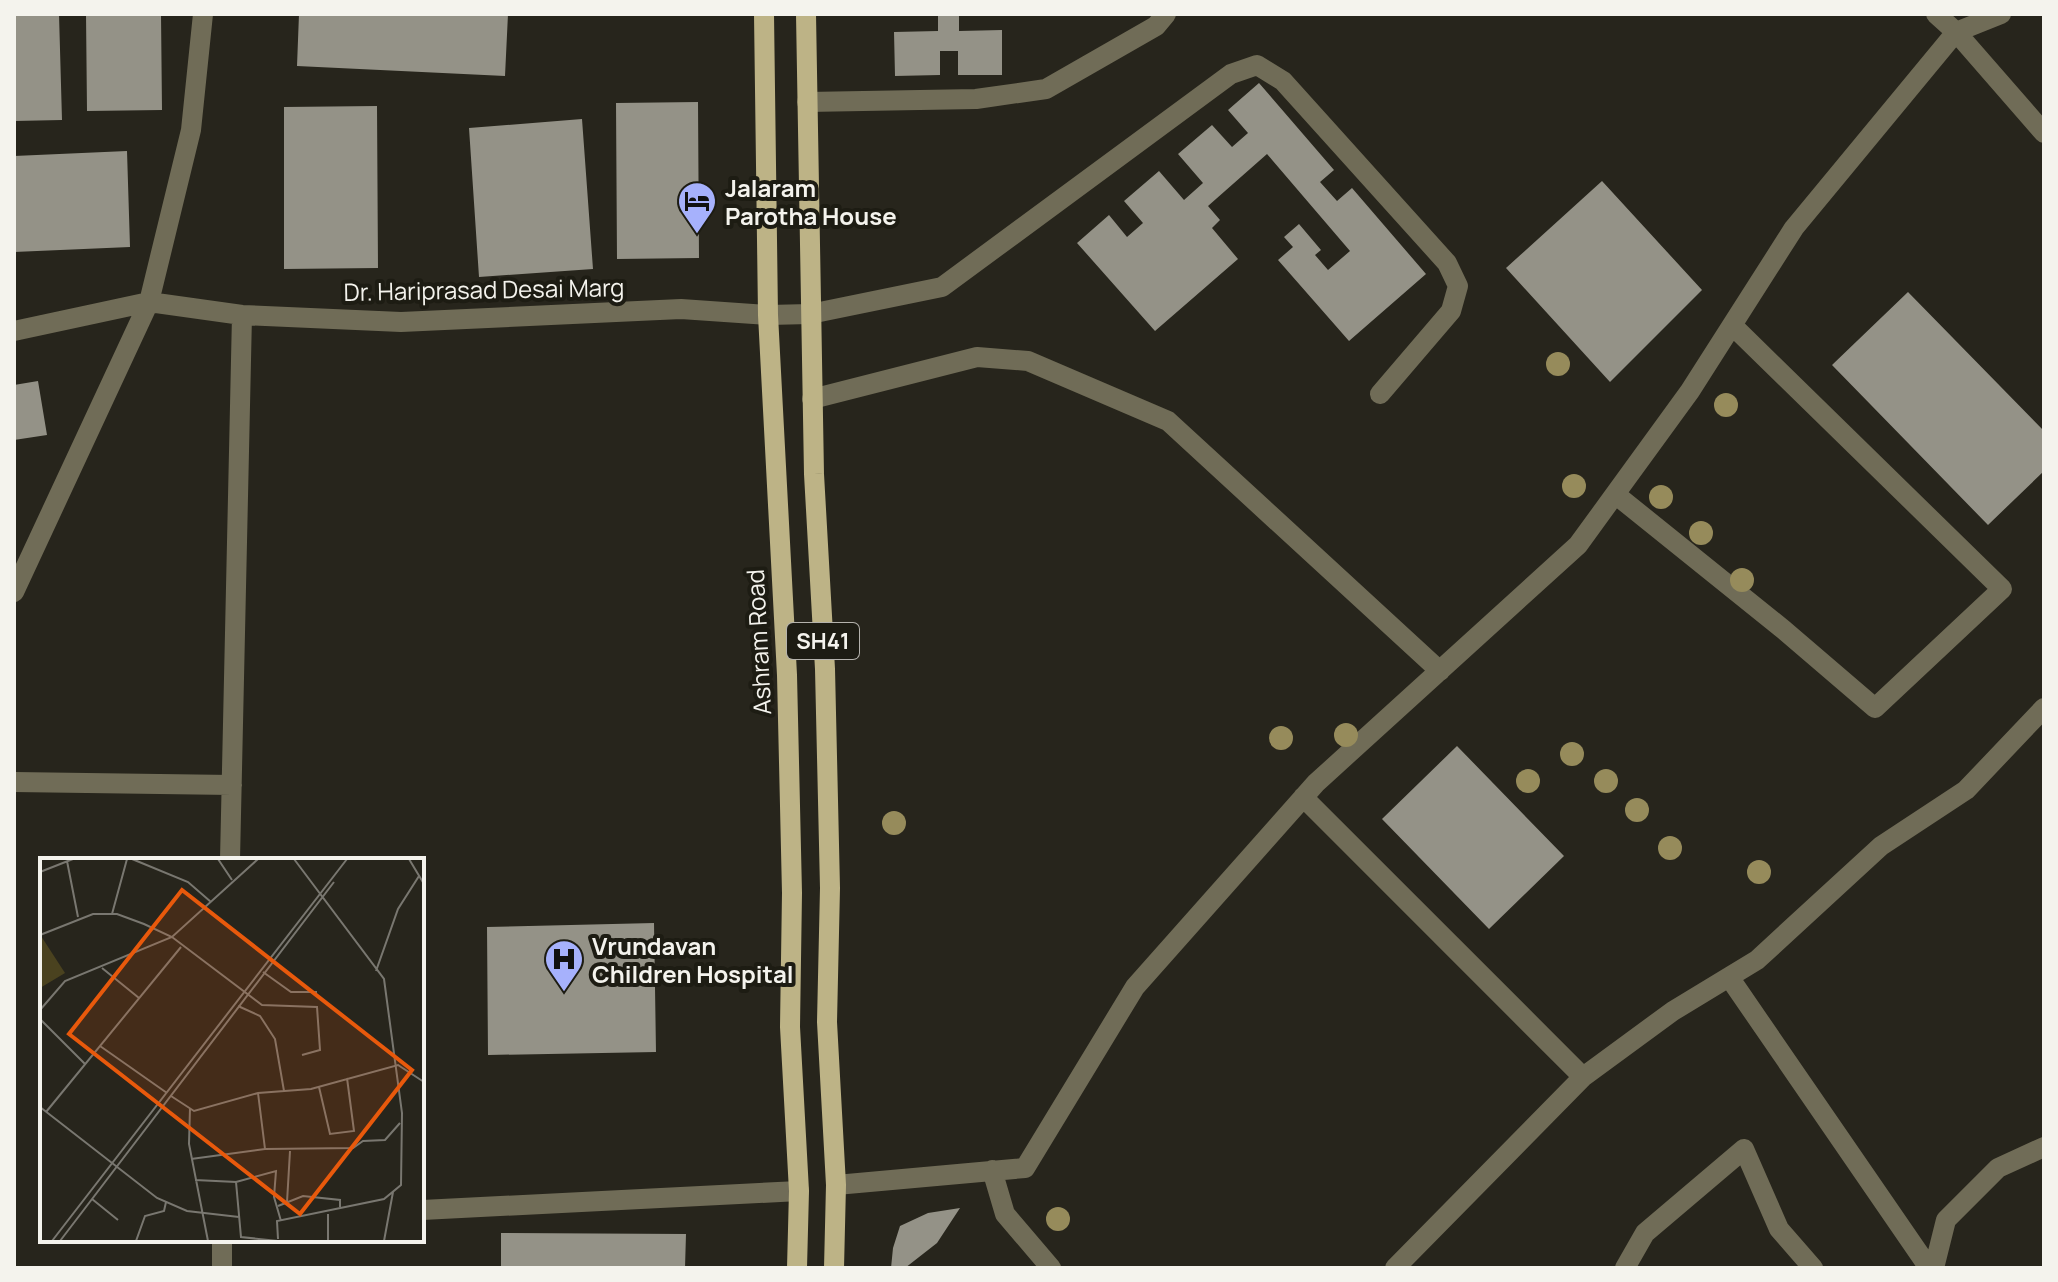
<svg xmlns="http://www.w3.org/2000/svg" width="2058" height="1282" viewBox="0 0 2058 1282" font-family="Manrope,sans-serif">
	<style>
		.building { fill: #949287 }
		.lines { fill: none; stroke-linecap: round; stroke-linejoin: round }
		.minor { stroke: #706c57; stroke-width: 20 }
		.major { stroke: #bdb386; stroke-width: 20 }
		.tree { fill: #968b5b }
		.labels { text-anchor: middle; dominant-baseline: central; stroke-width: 8; stroke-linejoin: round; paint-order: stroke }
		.shield { fill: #1d1c13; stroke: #b4b2ac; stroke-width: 2 }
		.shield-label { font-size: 22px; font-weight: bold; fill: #f4f3ed }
		.poi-label { font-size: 24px; font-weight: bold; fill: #f4f3ed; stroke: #1d1c13; text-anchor: start }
		.street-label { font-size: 24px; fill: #f4f3ed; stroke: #1d1c13 }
		.inset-road { fill: none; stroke: #797770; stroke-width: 2 }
		.view { fill: #e8590c; fill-opacity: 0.15; stroke: #e8590c; stroke-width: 4 }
		.inset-edge { fill: none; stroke: #f4f3ed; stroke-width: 4 }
	</style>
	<rect width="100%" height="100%" fill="#27251c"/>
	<path class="building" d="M14,14H59L62,120L14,121Z
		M86,14H161L162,110L87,111Z
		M299,14H508L505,76L297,66Z
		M938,14H959V31L1002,30V75H958V51H940V75L895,76L894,32L938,31Z
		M1259,83L1334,170L1320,182L1337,201L1352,188L1426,274L1349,341L1278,260L1293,247L1284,237L1299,224L1321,250L1315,255L1328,270L1350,251L1267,154L1208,206L1220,220L1212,228L1238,259L1155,331L1077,243L1109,215L1127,237L1143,223L1124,201L1159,171L1184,200L1203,183L1178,154L1212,125L1232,147L1248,133L1228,110Z
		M698,102L699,258L617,259L616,103Z
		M377,106L378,268L284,269V107Z
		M582,119L593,269L479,277L469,128Z
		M127,151L130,247L14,252V156Z
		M1602,181L1702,290L1610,382L1506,268Z
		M1908,292L2044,431V471L1988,525L1832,365Z
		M38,381L47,435L14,440V385Z
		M1457,746L1564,856L1489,929L1382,819Z
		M654,923L656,1052L488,1055L487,927Z
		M960,1208L937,1243L905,1268H891L893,1248L900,1226L928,1213Z
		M501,1233L686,1234L685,1268H501Z"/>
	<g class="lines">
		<path class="minor" d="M1936,14L1956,32L2044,133
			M807,102L976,99L1046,89L1156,26L1166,14
			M14,331L149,302L242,315L401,322L681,309L768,315L810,314L942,287L1231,74L1257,65L1283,81L1447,263L1458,286L1451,311L1380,394
			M812,399L977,357L1028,361L1168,421L1440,671
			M1615,494L1784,630L1875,708L2002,589L1732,325
			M14,592L149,302L191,130L203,14
			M14,782L232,785
			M1303,797L1583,1077
			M230,860L242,315
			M1729,977L1929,1268
			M992,1170L1005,1214L1051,1268
			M836,1185L1025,1168L1135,987L1316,783L1578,545L1690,391L1794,228L1956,32L2001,14
			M422,1210L799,1191
			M222,1268V1240
			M1395,1268L1583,1077L1673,1011L1757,960L1881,846L1966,790L2044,708
			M1625,1268L1645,1233L1744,1149L1779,1229L1813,1268
			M1934,1268L1946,1220L1998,1168L2044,1147"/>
		<path class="major" d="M764,14L768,315L787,675L792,893L790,1027L799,1191L797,1268
			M806,14L814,474L825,669L830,888L827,1022L836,1185L834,1268"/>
	</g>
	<g class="tree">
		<circle cx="1558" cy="364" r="12"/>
		<circle cx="1726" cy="405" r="12"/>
		<circle cx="1574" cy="486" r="12"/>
		<circle cx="1661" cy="497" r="12"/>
		<circle cx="1701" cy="533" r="12"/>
		<circle cx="1742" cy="580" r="12"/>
		<circle cx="1346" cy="735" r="12"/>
		<circle cx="1281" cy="738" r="12"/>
		<circle cx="1572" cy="754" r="12"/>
		<circle cx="1528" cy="781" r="12"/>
		<circle cx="1606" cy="781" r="12"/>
		<circle cx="1637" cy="810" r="12"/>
		<circle cx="894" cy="823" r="12"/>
		<circle cx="1670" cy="848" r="12"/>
		<circle cx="1759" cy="872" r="12"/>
		<circle cx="1058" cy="1219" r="12"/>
	</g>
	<defs>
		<symbol id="hotel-pin" viewBox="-11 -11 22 30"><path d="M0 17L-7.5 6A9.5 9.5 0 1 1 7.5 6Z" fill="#a6b1fc" stroke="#1d1c13"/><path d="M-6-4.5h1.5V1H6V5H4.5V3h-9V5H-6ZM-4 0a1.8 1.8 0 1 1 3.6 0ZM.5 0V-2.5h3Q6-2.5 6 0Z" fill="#111"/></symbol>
		<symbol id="hospital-pin" viewBox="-11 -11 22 30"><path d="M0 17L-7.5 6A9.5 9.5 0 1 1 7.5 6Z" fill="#a6b1fc" stroke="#1d1c13"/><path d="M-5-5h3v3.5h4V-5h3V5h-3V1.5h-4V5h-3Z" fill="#111"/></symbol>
	</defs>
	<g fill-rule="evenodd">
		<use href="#hotel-pin" x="675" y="179" width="44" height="60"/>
		<use href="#hospital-pin" x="542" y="937" width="44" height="60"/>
	</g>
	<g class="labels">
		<rect class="shield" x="787" y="623" width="72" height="36" rx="6"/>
		<g class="shield-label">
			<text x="823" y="641">SH41</text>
		</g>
		<g class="poi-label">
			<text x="725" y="187">Jalaram<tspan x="725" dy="28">Parotha House</tspan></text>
			<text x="592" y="945">Vrundavan<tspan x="592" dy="28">Children Hospital</tspan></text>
		</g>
		<g class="street-label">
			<text transform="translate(484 289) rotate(-1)">Dr. Hariprasad Desai Marg</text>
			<text transform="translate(758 642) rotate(-93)">Ashram Road</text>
		</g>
	</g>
	<g transform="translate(40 858)">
		<rect width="384" height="384" fill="#27251c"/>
		<path d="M1,78L25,115L0,130V79Z" fill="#4a421f"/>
		<path class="inset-road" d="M92,1L148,24L171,44M178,1L192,22M369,1L384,26M27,3L38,59M0,14L33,1M72,56L87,1M0,77L53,56H77L104,66L132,79L222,147L277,149L280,192L262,197M62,110L99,140M336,113L358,51L379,18M223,114L251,134H277M198,148L220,158L235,181L244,233M0,152L25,123L132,79L218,1M0,161L45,206M60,188L127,235M279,229L290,276L314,273L307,220M218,235L225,291M131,238L154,253L218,235L271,231L358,207L384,224M0,249L117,340L147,353L199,359M150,250L149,286L168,383M6,254L141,89M151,301L225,291L313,290L323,283L345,282L360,265M155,322L196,324L201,379L238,383M196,324L236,313L234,339L241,363M52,341L78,362M247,344L250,293M238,348L263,338L300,342V349M238,381L237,363L344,341L361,327L362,255L344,121L254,1M12,383L307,1M20,383L294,24M96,383L105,358L124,353L126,344M288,383V356M344,383L353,334"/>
		<path class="view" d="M142,32L372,212L260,356L29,176Z"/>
		<rect width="384" height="384" class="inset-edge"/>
	</g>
	<rect width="2058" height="1282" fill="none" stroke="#f4f3ed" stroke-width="32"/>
</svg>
